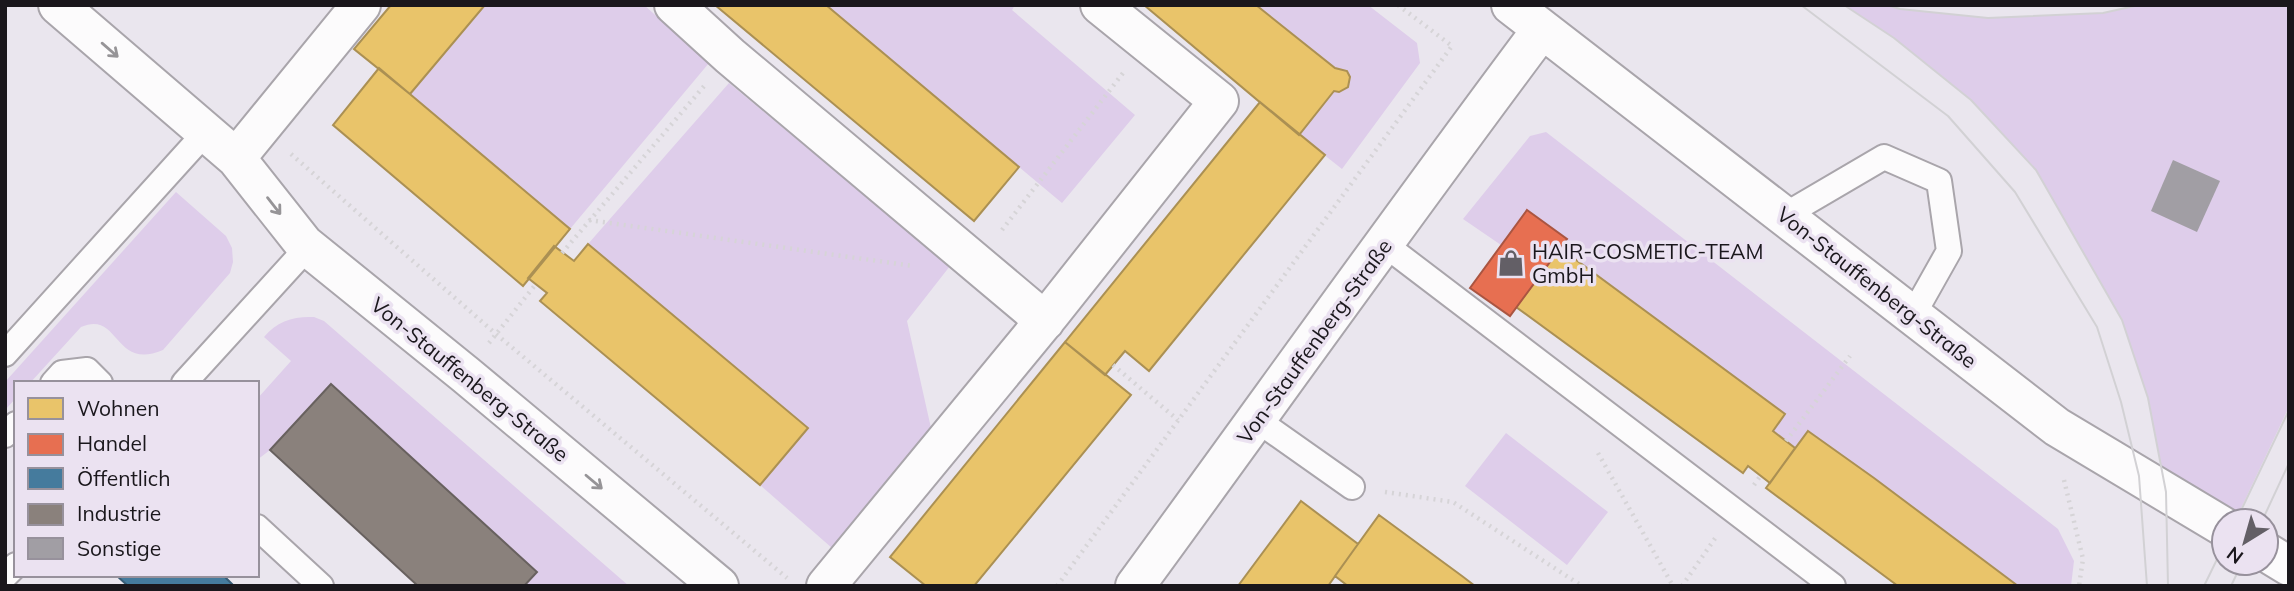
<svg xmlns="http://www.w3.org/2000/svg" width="2294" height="591" viewBox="0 0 2294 591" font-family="Mulish,sans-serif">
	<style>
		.green { fill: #decdea }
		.homes { fill: #e9c46a; stroke: #ab9053; stroke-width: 2 }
		.shops { fill: #e76f51; stroke: #aa5541; stroke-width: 2 }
		.public { fill: #457b9d; stroke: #385d76; stroke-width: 2 }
		.industry { fill: #8a817c; stroke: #68615f; stroke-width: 2 }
		.building { fill: #a19ea4 }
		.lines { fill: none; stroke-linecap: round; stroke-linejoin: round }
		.lane-casing { stroke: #a9a5ab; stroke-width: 28 }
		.street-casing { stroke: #a9a5ab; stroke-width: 42 }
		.path { stroke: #d6d4d7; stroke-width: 4.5; stroke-dasharray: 2 5; stroke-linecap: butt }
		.lane { stroke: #fcfbfc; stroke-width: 24 }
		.street { stroke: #fcfbfc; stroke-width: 38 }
		.tram { stroke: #d2d1d4; stroke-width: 2 }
		.oneway { stroke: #969497 }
		.labels { text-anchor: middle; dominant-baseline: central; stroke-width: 7; stroke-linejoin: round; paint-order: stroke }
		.poi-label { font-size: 21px; fill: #1a171c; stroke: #ebe2f1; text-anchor: start }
		.street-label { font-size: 21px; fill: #1a171c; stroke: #ebe2f1 }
	</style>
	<rect width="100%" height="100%" fill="#eae6ee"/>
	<path class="green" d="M485,5H644L709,63L570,229L410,94Z
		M826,5H1015L1012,10L1135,115L1062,203Z
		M1257,5H1368L1417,43L1420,63L1342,169L1299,135L1334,91L1339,92L1348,87L1350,81L1347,72L1335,68Z
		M1844,5H1887L1900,9L1988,18L2103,13L2139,5H2289V407L2235,521L2166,492L2148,398L2122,320L2036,170L1971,100L1894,38Z
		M729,83L950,266L907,321L931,428L832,548L760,485L808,428L588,244Z
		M1546,132L2058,529L2074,561L2071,586H2018L1809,431L1795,448L1773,431L1785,414L1560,248L1566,238L1527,210L1501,245L1463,219L1530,136Z
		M176,192L226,236L232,248L233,262L230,273L163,350C113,371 120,310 81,327L30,383H16V398L5,410V382Z
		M314,317L324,321L629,586H524L536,571L331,384L270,450L257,460V399L291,361L264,337C277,321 294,316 314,317Z
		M1506,433L1608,512L1567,565L1465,486Z"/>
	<path class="homes" d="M391,5H485L410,94L354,49Z
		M715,5H826L1019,167L974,221Z
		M1144,5H1256L1335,68L1347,71L1350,77L1348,87L1339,92L1334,91L1299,135Z
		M379,68L570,229L523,286L333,125Z
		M1260,102L1325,155L1149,371L1125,351L1105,375L1065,342Z
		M588,244L808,428L760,485L540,301L547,293L528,278L554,246L574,261Z
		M1560,248L1785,414L1773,431L1795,448L1770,483L1748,466L1743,473L1516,307Z
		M1065,342L1131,395L974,586H926L890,557Z
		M1808,431L1874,478L2018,586H1898L1766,488Z
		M1301,501L1358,544L1328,586H1238Z
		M1379,515L1462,576L1475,586H1348L1335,576Z"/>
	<path class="shops" d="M1527,210L1567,239L1510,316L1470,288Z"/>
	<path class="public" d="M116,575H223L234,586H128Z"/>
	<path class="industry" d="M331,384L537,572L524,586H418L270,450Z"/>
	<path class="building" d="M2173,160L2220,181L2197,232L2151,211Z"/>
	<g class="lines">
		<defs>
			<path id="lane" d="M1785,215L1884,157L1939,181L1949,251L1913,315
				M1384,244L1833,586
				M5,354L206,132
				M53,383L62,373L87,370L100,383
				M184,383L308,247
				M1257,420L1352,487
				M5,435L16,424
				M257,527L321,586
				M5,576L16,565"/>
			<path id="street" d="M58,5L236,158L304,244L466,375L719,586
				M674,5L730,56L1045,321
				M1511,5L2057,427L2224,527
				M236,158L361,5
				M2266,552L2289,566
				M826,586L1051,313L1219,101L1100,5
				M1135,586C1271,400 1404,213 1542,29"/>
		</defs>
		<use href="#lane" class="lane-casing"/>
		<use href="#street" class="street-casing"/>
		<path class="path" d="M291,154L496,334L787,578
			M589,220L913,266
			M1002,230L1123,73
			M562,253L705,85
			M489,343L536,284
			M1113,365L1178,420
			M1786,441L1850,356
			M1598,453L1673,586
			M2064,480L2083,559L2079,586
			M1754,485L1761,475
			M1385,492L1453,502L1582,586
			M1057,586L1452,46L1398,5
			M1682,586L1716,537"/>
		<use href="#lane" class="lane"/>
		<use href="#street" class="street"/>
		<path class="tram" d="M1801,5L1948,116L2015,192L2097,327L2121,402L2139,476L2147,586
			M1844,5L1894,38L1971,100L2036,170L2122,320L2148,398L2166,492L2168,586
			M1887,5L1900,9L1988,18L2103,13L2139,5
			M2236,521L2289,410
			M2262,521L2289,463
			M2204,586L2224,545
			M2231,586L2242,563"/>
	</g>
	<defs><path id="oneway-shaft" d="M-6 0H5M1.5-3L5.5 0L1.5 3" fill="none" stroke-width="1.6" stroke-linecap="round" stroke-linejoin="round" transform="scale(1.75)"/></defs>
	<g class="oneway">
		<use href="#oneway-shaft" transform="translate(110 50) rotate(41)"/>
		<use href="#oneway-shaft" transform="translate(274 206) rotate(52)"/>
		<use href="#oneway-shaft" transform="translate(594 482) rotate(40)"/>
	</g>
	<defs>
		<symbol id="shop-bare" viewBox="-9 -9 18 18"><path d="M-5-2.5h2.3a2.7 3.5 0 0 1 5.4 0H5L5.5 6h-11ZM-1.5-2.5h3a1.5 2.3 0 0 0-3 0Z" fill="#635f66" stroke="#ebe2f1" stroke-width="2.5" paint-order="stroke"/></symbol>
	</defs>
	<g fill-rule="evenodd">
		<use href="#shop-bare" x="1492" y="244" width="38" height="38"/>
	</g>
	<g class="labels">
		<g class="poi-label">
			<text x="1532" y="251">HAIR-COSMETIC-TEAM<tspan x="1532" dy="24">GmbH</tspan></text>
		</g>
		<g class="street-label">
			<text transform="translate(1877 287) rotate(38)">Von-Stauffenberg-Straße</text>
			<text transform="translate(1314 341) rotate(-54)">Von-Stauffenberg-Straße</text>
			<text transform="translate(470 379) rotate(39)">Von-Stauffenberg-Straße</text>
		</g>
	</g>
	<rect width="2294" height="591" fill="none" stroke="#1a171c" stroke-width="14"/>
	<rect x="14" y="381" width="245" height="196" fill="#ebe2f1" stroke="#97919c" stroke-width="2"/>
	<rect x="28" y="398" width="35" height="21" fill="#e9c46a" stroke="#97919c" stroke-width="2"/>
	<text x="77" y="416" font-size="21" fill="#1a171c">Wohnen</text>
	<rect x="28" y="434" width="35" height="21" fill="#e76f51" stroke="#97919c" stroke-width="2"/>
	<text x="77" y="451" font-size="21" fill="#1a171c">Handel</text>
	<rect x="28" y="468" width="35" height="21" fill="#457b9d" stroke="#97919c" stroke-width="2"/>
	<text x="77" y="486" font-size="21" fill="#1a171c">Öffentlich</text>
	<rect x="28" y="504" width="35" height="21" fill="#8a817c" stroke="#97919c" stroke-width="2"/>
	<text x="77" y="521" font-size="21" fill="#1a171c">Industrie</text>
	<rect x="28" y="538" width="35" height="21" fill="#a19ea4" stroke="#97919c" stroke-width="2"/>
	<text x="77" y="556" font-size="21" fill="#1a171c">Sonstige</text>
	<g transform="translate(2245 542) rotate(217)"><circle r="33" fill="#ebe2f1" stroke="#97919c" stroke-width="2"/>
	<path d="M0-5L12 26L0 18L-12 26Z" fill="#635f66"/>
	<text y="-10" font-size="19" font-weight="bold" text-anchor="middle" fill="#1a171c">N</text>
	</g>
</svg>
